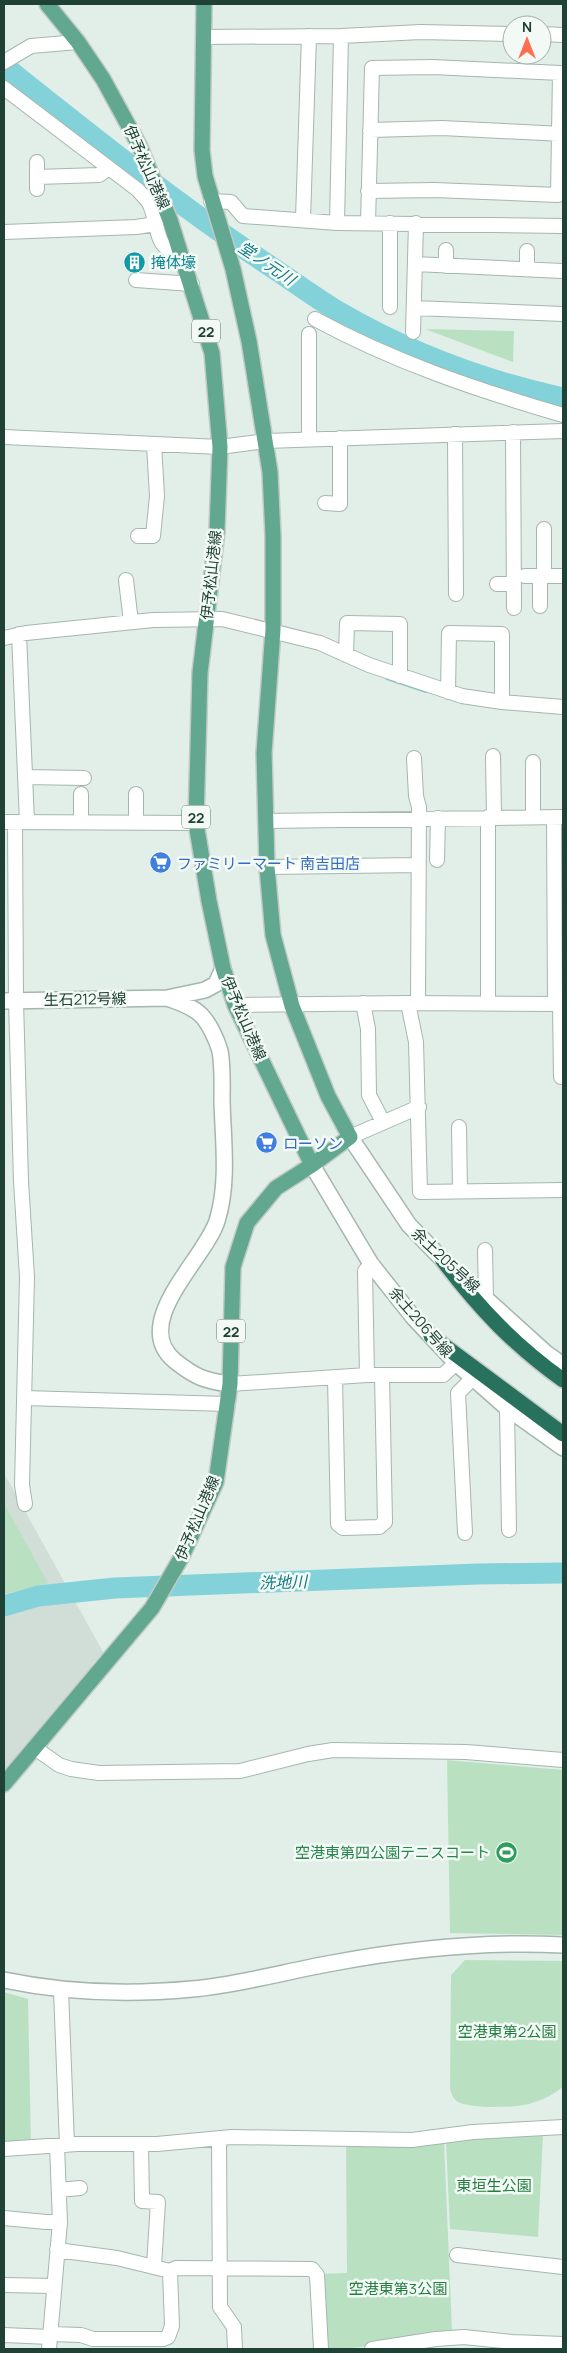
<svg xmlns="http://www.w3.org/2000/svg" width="567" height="2353" viewBox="0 0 567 2353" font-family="Manrope,'Noto Sans JP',sans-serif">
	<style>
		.built { fill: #d0ded7 }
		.green { fill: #b9e1c1 }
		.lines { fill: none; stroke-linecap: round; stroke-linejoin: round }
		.stream { stroke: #84d2d9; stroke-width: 4 }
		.river { stroke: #84d2d9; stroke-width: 21 }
		.minor-casing { stroke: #a4b7af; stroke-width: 16 }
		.tertiary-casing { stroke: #a4b7af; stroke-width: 18 }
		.primary-casing { stroke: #c1cac7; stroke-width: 18 }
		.motorway-casing { stroke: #c1cac7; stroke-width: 18 }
		.minor { stroke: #fff; stroke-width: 14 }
		.tertiary { stroke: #fff; stroke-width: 15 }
		.primary { stroke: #62a891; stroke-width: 15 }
		.motorway { stroke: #28715d; stroke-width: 15 }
		.labels { text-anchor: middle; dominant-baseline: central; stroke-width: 5; stroke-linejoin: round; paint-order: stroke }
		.shield { fill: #f3faf6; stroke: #5f7870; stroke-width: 1 }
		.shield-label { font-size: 14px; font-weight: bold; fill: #204136 }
		.street-label { font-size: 15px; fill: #204136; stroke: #f3faf6 }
		.culture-label { font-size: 15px; fill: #0d838f; stroke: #f3faf6; text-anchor: start }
		.shop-label { font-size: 15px; fill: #366cbe; stroke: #f3faf6; text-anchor: start }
		.leisure-label { font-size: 15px; fill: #27864d; stroke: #f3faf6; text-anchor: end }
		.park-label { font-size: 15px; fill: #257d41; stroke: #f3faf6 }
		.water-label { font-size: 16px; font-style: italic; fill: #137984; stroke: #f3faf6 }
	</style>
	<rect width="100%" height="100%" fill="#e2eee8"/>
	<path class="built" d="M4,1473L103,1652L4,1770Z"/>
	<path class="green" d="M425,329L514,331L513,362Z
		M4,1503L48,1583L4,1594Z
		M447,1760L563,1770V1935L450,1933Z
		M465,1960L563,1961V2086C556,2094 542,2100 532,2103C519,2108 471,2109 458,2102C453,2099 452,2095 450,2089L451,1975Z
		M4,1992L28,1999L31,2144L4,2145Z
		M543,2133L538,2237L450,2229L446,2142Z
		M444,2142L452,2330C411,2341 366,2349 324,2349L320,2274L347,2273L346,2147H407Z"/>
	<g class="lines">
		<path class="stream" d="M387,678L426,691"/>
		<path class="river" d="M4,66C92,136 179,206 273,268C294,282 316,298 339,312C408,352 485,381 563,398
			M4,1606L38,1596L115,1588L478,1574L563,1573"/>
		<defs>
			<path id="minor" d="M542,34L563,35
				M204,37L341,36L421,32L512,34
				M4,62L31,46L78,42
				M4,88L138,190C142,195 148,200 150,205C160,227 153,250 181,253
				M370,130L442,128L563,134
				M37,177L99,175L109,168
				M37,189V162
				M211,201L231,202L243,216L337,223L563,226
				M303,219L309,36
				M337,223L341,36
				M368,223L372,68L433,67L560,73L558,195L434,190L368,191
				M390,223V307
				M4,232L136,227L156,224
				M446,250V266
				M415,264L563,271
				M527,269V251
				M136,280L192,284
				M414,308L563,314
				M315,319C394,362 477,390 563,415
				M413,332L416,223
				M513,432L514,608
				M455,434L456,594
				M4,437L220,447L266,441L563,431
				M309,439V334
				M325,503L340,504V438
				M544,529V576
				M138,536H153L157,496L154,444
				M525,576H563
				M540,576V606
				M126,580L131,622
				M497,584H513
				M19,634L27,822
				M4,638L26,633L153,620L222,619L320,643L369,665L462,696L502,702L563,707
				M346,655L347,623L400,624V676
				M448,692L449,633L502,634V702
				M493,756L494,817
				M414,758L416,796L419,807L418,1003
				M533,762V817
				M25,777L84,778
				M81,794V822
				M136,794V822
				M554,817L555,1004
				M266,821L563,817
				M4,822L196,823
				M15,822L16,1001L21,1181L27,1277L22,1485L25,1504
				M437,860L438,818
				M267,867L418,865
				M363,1003L368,1029L369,1095L383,1122
				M408,1003L416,1042L420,1192L563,1190
				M488,1004V817
				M560,1004L561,1077
				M235,1005L408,1003L563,1004
				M459,1127L460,1191
				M350,1137L419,1107
				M485,1250L486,1298
				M367,1375L365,1271L371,1264
				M335,1377L338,1524L343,1528L379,1527L385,1522L382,1375
				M230,1384L367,1375H443L456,1363
				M24,1398L228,1404
				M507,1408L509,1530
				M465,1533L458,1393L473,1378
				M35,1748L59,1765L71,1769L99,1773L240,1771L308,1754L333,1750L466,1752L563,1760
				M61,1990L67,2145
				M219,2138L220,2307L234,2327L235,2349
				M141,2144L142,2201L158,2202L154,2266
				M4,2149L77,2144H157L232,2137L412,2140L473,2132L563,2127
				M59,2190L80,2188
				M4,2218L46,2222H60
				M457,2255L563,2267
				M170,2271L176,2268L312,2269L317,2275L321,2349
				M4,2285L54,2286
				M51,2334L81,2335L93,2339H163L168,2337L172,2326L170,2271L117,2258L57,2250
				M4,2335L50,2337
				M49,2349L60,2222L57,2146
				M372,2349L436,2339L464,2337L512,2342L563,2344"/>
			<path id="tertiary" d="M167,998C178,1002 192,1006 201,1015C209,1023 217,1040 220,1051C223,1067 222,1085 222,1101C223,1140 229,1183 217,1221C205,1259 129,1323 175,1361C195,1377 205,1381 230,1384
				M4,1001L167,998L205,990L216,984L223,968
				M350,1137L409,1225L442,1259L546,1353L563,1365
				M312,1165L371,1264L413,1317L456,1363L507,1408L563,1448
				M4,1980C66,1993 128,1995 192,1989C239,1985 287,1971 333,1963C408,1949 487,1941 563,1945"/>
			<path id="primary" d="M47,4L78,42L103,79L139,145L170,220L212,353L220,447L217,531L200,673L196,823L209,901L223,968L235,1005L312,1165
				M4,1784L152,1608L181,1558L216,1482L230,1384L233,1267L247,1223L276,1188L312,1165L350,1137L328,1096L292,1006L273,935L267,867L264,753L273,630V536L270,472L249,341L233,269L205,176L202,150L204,4"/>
			<path id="motorway" d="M442,1259C478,1307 514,1345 563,1380
				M431,1336L563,1434"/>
		</defs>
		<use href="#minor" class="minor-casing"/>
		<use href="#tertiary" class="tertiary-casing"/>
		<use href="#primary" class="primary-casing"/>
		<use href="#motorway" class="motorway-casing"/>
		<use href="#minor" class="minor"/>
		<use href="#tertiary" class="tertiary"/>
		<use href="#primary" class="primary"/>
		<use href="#motorway" class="motorway"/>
	</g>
	<defs>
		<symbol id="building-disc" viewBox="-11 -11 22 22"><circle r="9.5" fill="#0f9aa8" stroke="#f3faf6"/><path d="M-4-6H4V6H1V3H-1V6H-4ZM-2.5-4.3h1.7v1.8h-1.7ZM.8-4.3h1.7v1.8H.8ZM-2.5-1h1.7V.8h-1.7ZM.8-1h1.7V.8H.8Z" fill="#fff"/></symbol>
		<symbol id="supermarket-disc" viewBox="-11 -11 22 22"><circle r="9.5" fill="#3f7fe0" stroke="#f3faf6"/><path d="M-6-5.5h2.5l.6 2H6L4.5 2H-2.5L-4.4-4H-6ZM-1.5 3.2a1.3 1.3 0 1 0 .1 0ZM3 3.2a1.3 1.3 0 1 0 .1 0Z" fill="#fff"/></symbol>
		<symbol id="stadium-disc" viewBox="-11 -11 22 22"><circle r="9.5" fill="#2e9e5b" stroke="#f3faf6"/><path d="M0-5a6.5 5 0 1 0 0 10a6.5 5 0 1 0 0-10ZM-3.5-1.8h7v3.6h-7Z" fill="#fff"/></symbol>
	</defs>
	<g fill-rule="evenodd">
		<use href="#building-disc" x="122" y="250" width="25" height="25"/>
		<use href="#supermarket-disc" x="148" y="850" width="25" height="25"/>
		<use href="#supermarket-disc" x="254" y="1130" width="25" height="25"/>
		<use href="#stadium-disc" x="494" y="1840" width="25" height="25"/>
	</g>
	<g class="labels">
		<g class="shield">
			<rect x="192" y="319.5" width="28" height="23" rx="4"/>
			<rect x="182" y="805.5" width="28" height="23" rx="4"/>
			<rect x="217" y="1319.5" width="28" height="23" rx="4"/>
		</g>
		<g class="shield-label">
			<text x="206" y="331">22</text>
			<text x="196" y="817">22</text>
			<text x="231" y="1331">22</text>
		</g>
		<g class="street-label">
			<text transform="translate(147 167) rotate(66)">伊予松山港線</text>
			<text transform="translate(211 575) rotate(-84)">伊予松山港線</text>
			<text transform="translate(85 999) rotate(-1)">生石212号線</text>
			<text transform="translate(244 1018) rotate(67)">伊予松山港線</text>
			<text transform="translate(446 1260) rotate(43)">余土205号線</text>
			<text transform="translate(421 1322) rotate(49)">余土206号線</text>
			<text transform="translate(197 1518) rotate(-67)">伊予松山港線</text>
		</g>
		<g class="culture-label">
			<text x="151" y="262">掩体壕</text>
		</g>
		<g class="shop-label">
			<text x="177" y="863">ファミリーマート 南吉田店</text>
			<text x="283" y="1143">ローソン</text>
		</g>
		<g class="leisure-label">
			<text x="490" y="1852">空港東第四公園テニスコート</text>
		</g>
		<g class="park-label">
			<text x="507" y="2031">空港東第2公園</text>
			<text x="494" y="2185">東垣生公園</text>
			<text x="398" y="2288">空港東第3公園</text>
		</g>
		<g class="water-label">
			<text transform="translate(267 263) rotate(34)">堂ノ元川</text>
			<text transform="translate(283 1582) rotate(-2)">洗地川</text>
		</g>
	</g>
	<rect width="567" height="2353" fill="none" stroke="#204136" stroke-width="10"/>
	<g transform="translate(527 40)"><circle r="24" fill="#f3faf6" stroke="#9fb0a9"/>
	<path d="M0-4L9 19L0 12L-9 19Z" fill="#ff6e4f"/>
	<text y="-8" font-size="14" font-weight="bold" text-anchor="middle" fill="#204136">N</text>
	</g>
</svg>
